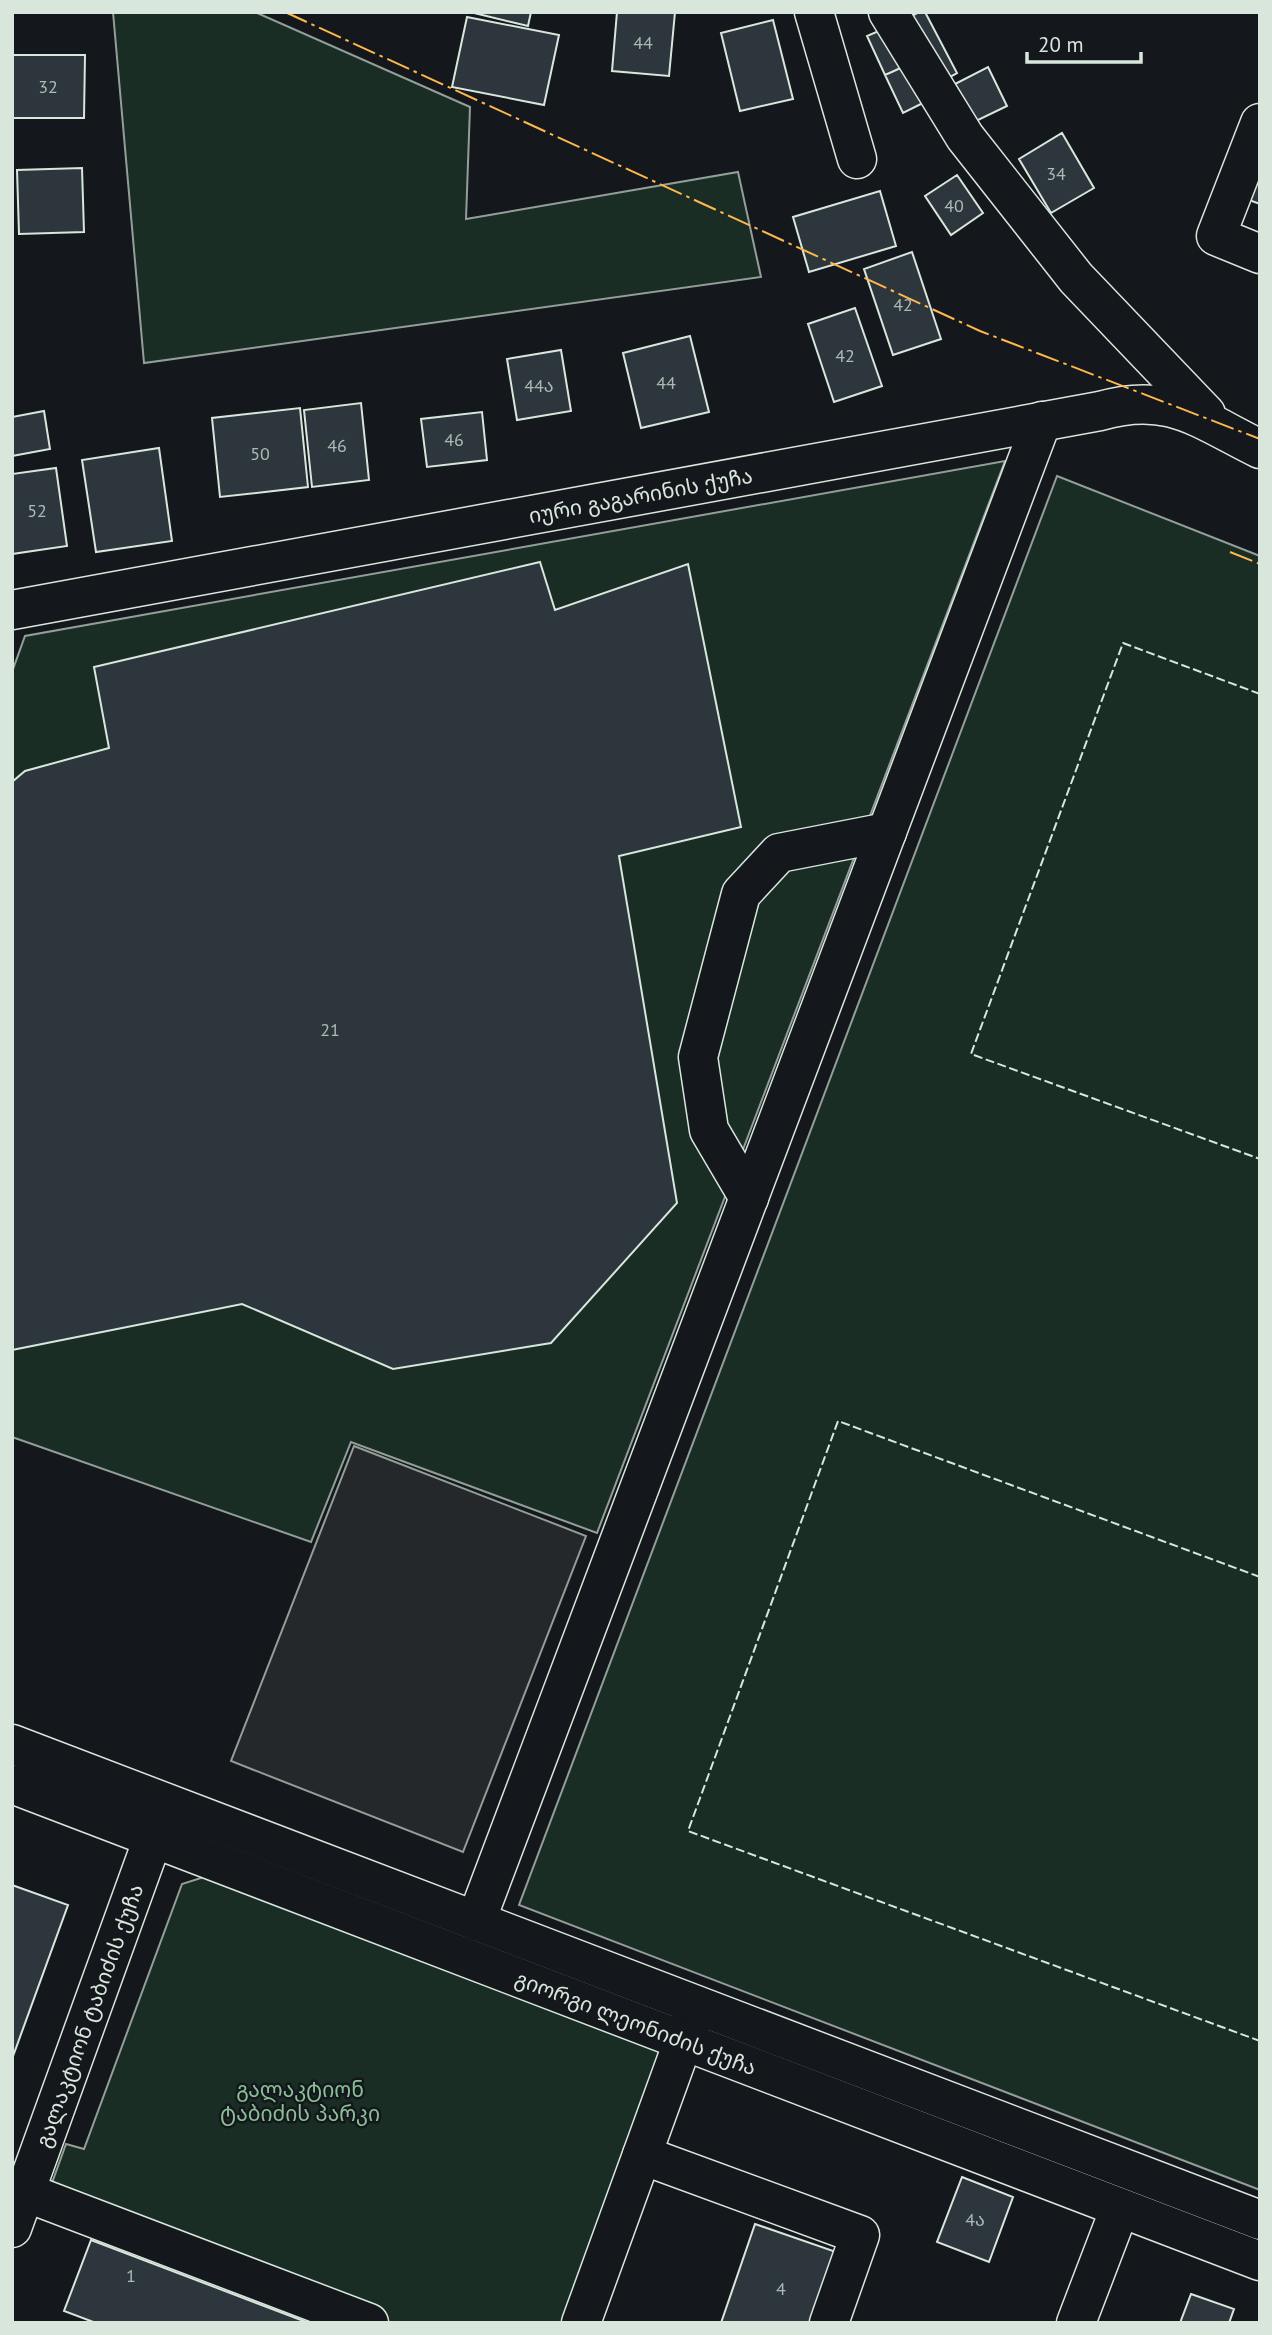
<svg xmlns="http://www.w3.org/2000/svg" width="1272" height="2335" viewBox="0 0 1272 2335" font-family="'PT Sans','Noto Sans Georgian',sans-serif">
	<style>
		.green { fill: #1a2d24; stroke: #939e99; stroke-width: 2 }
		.parking { fill: #24282b; stroke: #939e99; stroke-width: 2 }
		.building { fill: #2c363c; stroke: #d8e6dc; stroke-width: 2 }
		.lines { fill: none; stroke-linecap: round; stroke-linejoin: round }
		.minor-casing { stroke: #d8e6dc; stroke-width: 41 }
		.major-casing { stroke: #d8e6dc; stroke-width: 41 }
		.minor { stroke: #14181c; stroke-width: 38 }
		.major { stroke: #14181c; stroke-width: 38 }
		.fence { stroke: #d8e6dc; stroke-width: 2; stroke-dasharray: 9 3.5; stroke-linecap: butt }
		.power { stroke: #ffb74d; stroke-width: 2; stroke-dasharray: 24 5 3.5 5; stroke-linecap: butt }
		.labels { text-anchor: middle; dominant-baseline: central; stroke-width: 5; stroke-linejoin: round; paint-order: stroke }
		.number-label { font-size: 18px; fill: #adbab4 }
		.street-label { font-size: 21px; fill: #d8e6dc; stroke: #14181c }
		.park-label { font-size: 21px; fill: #8ac095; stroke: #14181c }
	</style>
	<rect width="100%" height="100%" fill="#14181c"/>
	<path class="green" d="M113,12H255L470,107L466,219L738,172L761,277L144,363Z
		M1005,461L597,1533L351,1442L311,1542L12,1437V672L25,636Z
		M1057,476L1260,556V2190L519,1905Z
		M207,1876L667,2053L570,2323H392L48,2194L66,2144L84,2149L182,1884Z"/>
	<path class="parking" d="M354,1446L586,1536L463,1852L231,1761Z"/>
	<path class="building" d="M470,12H531L528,26Z
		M617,12H675L669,76L612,71Z
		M919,12H925L957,73L939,83L906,19Z
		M467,17L559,35L544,105L452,87Z
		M773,20L793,99L740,111L721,33Z
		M888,27L905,66L885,75L867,36Z
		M12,55H85L84,118H12Z
		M905,66L923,103L903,113L885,75Z
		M988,67L1007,106L974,122L955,84Z
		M1062,133L1094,188L1051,213L1019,159Z
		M82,168L84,232L19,234L17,170Z
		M1260,173V204L1249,200Z
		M957,175L983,213L951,235L925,196Z
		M880,191L896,246L809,272L793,217Z
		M912,252L941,339L893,355L864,269Z
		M855,308L882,386L834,402L808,324Z
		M690,336L709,412L641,428L623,353Z
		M561,350L571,411L517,420L507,359Z
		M361,403L369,480L312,487L304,410Z
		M300,408L308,487L220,497L212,418Z
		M44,411L50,449L12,456V417Z
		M482,412L487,460L427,467L421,419Z
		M159,448L172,541L96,552L82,460Z
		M56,468L67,546L12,554V474Z
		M540,562L555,610L688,564L741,827L619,856L677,1203L551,1343L393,1369L242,1304L12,1350V782L25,771L109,748L94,667Z
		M12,1885L68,1905L12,2059Z
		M962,2177L1013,2197L989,2262L937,2242Z
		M755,2224L842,2254L818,2323H721Z
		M91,2240L309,2323H96L64,2311Z
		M1191,2294L1234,2309L1229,2323H1180Z"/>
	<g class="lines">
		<defs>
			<g id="minor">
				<path d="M814,12L857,159"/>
				<path d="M888,12L965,137L1076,278L1206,414"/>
				<path d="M1260,123L1216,236L1260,254"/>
				<path id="s1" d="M12,610L1100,411C1169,391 1199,419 1260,449"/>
				<path d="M749,1198L709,1130L698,1057L741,894L779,853L887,832"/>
				<path d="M476,1921L1042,421"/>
				<path d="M642,2155L860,2235L829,2323"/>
				<path d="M25,2192L369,2323"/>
				<path id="s2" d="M12,2228L164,1808"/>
				<path d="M581,2323L695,2009"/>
				<path d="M1076,2323L1120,2208"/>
			</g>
			<g id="major">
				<path d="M12,1744L1260,2220"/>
				<path id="s3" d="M12,1784L1260,2261"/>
			</g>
		</defs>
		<use href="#minor" class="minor-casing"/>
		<use href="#major" class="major-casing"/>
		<use href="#minor" class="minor"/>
		<use href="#major" class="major"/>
		<path class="fence" d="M1260,694L1123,643L971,1054L1260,1159
			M1260,1577L838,1421L688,1831L1260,2041"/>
		<path class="power" d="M285,12L980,331L1260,439
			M1230,552L1260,564"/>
	</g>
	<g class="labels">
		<g class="number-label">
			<text x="643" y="42">44</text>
			<text x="48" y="86">32</text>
			<text x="1056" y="173">34</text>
			<text x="954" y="205">40</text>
			<text x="903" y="304">42</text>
			<text x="845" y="355">42</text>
			<text x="666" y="382">44</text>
			<text x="539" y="385">44ა</text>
			<text x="454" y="439">46</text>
			<text x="337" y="445">46</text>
			<text x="260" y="453">50</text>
			<text x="37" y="510">52</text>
			<text x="330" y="1029">21</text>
			<text x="975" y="2219">4ა</text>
			<text x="131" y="2275">1</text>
			<text x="781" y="2288">4</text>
		</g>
		<g class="street-label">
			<text stroke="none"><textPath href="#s1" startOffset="639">იური გაგარინის ქუჩა</textPath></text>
			<text stroke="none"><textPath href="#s2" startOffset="226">გალაკტიონ ტაბიძის ქუჩა</textPath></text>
			<text stroke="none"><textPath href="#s3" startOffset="668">გიორგი ლეონიძის ქუჩა</textPath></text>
		</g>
		<g class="park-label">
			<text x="300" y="2089">გალაკტიონ<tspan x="300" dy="24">ტაბიძის პარკი</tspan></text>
		</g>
	</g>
	<rect width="1272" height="2335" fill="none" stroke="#d8e6dc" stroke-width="28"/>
	<path d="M1027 52v10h114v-10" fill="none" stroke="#d8e6dc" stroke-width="3.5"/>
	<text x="1038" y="52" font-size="21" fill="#d8e6dc" stroke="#14181c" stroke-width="5" paint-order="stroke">20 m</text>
</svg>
